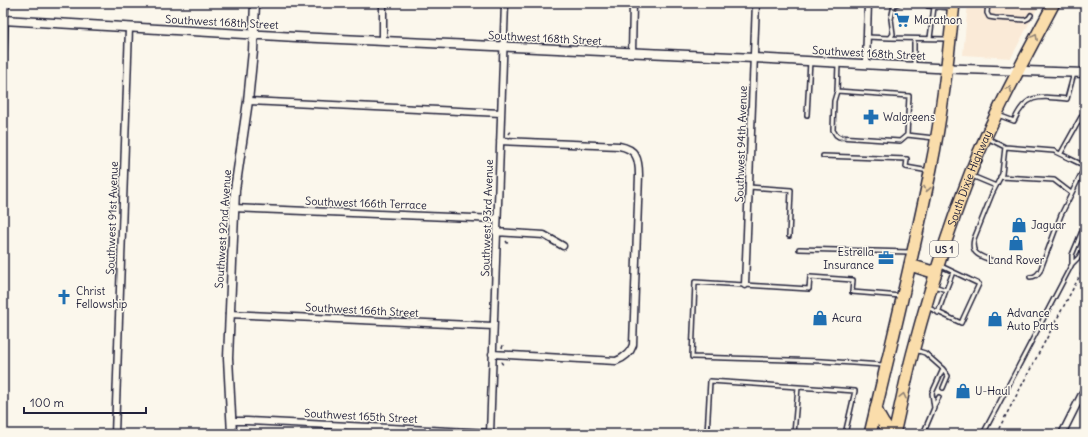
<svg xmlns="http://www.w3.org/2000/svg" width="1088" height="437" viewBox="0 0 1088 437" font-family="Delius,sans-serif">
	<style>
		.built { fill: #faead7 }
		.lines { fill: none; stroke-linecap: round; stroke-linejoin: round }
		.service-casing { stroke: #22223b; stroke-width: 6 }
		.minor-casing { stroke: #22223b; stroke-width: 9 }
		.tertiary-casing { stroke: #22223b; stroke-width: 11 }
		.trunk-casing { stroke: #22223b; stroke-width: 14 }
		.path { stroke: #22223b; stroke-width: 1.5; stroke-dasharray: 3 3; stroke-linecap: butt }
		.service { stroke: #fbf7ec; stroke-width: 3 }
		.minor { stroke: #fbf7ec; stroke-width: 6 }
		.tertiary { stroke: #fbf7ec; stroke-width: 8 }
		.trunk { stroke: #faddab; stroke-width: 11 }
		.oneway { stroke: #8e8073 }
		.oneway2 { stroke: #99979c }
		.labels { text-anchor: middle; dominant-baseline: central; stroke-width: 3; stroke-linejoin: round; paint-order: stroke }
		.shield { fill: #fbf7ec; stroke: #636270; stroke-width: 1 }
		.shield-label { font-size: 10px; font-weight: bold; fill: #22223b }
		.poi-label { font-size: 11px; fill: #22223b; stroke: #fbf7ec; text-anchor: start }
		.street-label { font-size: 11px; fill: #22223b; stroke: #fbf7ec }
	</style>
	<rect width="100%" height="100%" fill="#fbf7ec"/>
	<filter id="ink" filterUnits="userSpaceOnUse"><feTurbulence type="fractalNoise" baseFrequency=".025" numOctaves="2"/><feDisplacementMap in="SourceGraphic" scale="8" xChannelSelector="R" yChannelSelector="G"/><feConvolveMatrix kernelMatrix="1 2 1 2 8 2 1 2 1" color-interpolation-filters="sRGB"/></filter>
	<g filter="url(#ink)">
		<path class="built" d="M968,3H1040L1011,58L963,55Z"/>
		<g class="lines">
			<defs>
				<path id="service" d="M928,3V6L952,8
					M988,3L987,13L989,17L995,18L1025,20L1029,18L1031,15
					M867,37L890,38L893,34L891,19L894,5L900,3
					M890,38L948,39
					M930,38L934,7
					M838,64L837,91L909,96L907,135L934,138
					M914,67V39
					M837,91L834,101L833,130L836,135L839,137L900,141L907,135
					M807,115L810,61
					M998,115L1014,121C1026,93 1039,96 1067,99L1074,73
					M987,138L1005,147L1002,174L992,194L974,239C970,255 981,256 993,261
					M1005,147L1054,151L1085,166
					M1061,153L1085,110
					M823,156L907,159L906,167L929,171
					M972,176L996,186
					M1000,177L1054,180L1071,193
					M749,187L791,190L789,236
					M799,249L910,252
					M1072,264V255L1085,224
					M1030,277C1035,277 1037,275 1040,271L1061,215L1085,166
					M934,286L946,290L938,313
					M946,290L953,272
					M927,307L961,323L979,284L941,266
					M915,350L925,353L943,369L932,393L934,408L923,434
					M883,365L822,361L692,357L695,282L809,289L810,277L853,280L852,292L901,296
					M798,387L855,391L845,434
					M943,388L948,376L943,369
					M934,406L939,397
					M707,434L710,381L798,387L794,434
					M983,434L1072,264L1079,257L1085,247"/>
				<path id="minor" d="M383,41V3
					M632,53L633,3
					M866,64L868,3
					M3,70L5,3
					M248,101L501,113
					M234,208L497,219
					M496,232L544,235L563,246
					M745,285L756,3
					M229,314L493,326
					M492,354L616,361C624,358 630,354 633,345L639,175C639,158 636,149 619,146L500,141
					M231,421H247L490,433
					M115,434L129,28
					M490,434L505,3
					M1062,434L1085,388"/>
				<path id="tertiary" d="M3,20L296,37L754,58L935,68L1085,73
					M232,434L228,358L235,190L248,101L253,51L255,3"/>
				<g id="trunk">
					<path d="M910,265L936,273"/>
					<path d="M876,409C880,419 884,426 892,434"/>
					<path d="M870,434C891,345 913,257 931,168C942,114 948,58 954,3"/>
					<path id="s1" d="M894,434C901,405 906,377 914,348C930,288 949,228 972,169C995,112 1025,58 1054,3"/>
				</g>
			</defs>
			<use href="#service" class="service-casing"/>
			<use href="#minor" class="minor-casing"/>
			<use href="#tertiary" class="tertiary-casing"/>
			<use href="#trunk" class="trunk-casing"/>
			<path class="path" d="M509,134L512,130
				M506,241L508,244
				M502,348L504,343
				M501,362L504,366
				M499,434L500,432
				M996,434L1085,266"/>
			<use href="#service" class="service"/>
			<use href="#minor" class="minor"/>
			<use href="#tertiary" class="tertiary"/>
			<use href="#trunk" class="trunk"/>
		</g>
		<defs><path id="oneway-chevron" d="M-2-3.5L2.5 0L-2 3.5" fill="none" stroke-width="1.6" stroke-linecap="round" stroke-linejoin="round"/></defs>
		<g class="oneway">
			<use href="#oneway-chevron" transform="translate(1035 37) rotate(-62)"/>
			<use href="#oneway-chevron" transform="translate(1009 89) rotate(-64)"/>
			<use href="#oneway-chevron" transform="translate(927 189) rotate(101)"/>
			<use href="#oneway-chevron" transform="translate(903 396) rotate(-77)"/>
		</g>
		<use class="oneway2" href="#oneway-chevron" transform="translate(843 137) rotate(12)"/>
	</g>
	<defs>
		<symbol id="supermarket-bare" viewBox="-9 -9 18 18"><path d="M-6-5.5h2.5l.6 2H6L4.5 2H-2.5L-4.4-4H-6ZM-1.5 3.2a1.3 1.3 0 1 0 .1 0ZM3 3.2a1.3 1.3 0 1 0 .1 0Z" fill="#1f6fb2" stroke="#fbf7ec" stroke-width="2.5" paint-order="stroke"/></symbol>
		<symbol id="pharmacy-bare" viewBox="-9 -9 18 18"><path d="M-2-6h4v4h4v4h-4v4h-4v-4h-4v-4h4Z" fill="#1f6fb2" stroke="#fbf7ec" stroke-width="2.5" paint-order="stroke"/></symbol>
		<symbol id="shop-bare" viewBox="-9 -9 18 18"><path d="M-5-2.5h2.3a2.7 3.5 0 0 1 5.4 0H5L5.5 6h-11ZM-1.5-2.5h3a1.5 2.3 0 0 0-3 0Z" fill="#1f6fb2" stroke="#fbf7ec" stroke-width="2.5" paint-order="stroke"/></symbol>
		<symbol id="office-bare" viewBox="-9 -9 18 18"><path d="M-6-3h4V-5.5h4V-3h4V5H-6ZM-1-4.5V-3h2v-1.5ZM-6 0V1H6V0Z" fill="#1f6fb2" stroke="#fbf7ec" stroke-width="2.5" paint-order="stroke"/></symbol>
		<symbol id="church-bare" viewBox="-9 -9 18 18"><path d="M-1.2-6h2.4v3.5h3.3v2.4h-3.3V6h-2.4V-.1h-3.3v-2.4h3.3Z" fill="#1f6fb2" stroke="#fbf7ec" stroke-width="2.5" paint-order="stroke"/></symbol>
	</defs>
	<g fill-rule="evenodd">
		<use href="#supermarket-bare" x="891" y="9" width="22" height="22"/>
		<use href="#pharmacy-bare" x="860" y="106" width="22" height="22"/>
		<use href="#shop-bare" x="1008" y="214" width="22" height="22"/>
		<use href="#shop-bare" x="1005" y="232" width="22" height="22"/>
		<use href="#office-bare" x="875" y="247" width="22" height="22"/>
		<use href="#church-bare" x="53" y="286" width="22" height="22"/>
		<use href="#shop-bare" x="809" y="307" width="22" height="22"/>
		<use href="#shop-bare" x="984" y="308" width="22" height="22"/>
		<use href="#shop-bare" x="952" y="380" width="22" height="22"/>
	</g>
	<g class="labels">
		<rect class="shield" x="930" y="241" width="28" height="16" rx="3"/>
		<g class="shield-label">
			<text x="944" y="249">US 1</text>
		</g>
		<g class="poi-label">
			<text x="914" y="20">Marathon</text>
			<text x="883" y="117">Walgreens</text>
			<text x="1031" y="225">Jaguar</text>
			<text x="874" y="252" text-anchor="end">Estrella<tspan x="874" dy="13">Insurance</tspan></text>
			<text x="1016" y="260" text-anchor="middle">Land Rover</text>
			<text x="76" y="291">Christ<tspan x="76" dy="13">Fellowship</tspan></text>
			<text x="1007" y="313">Advance<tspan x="1007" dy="13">Auto Parts</tspan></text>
			<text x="832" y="318">Acura</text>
			<text x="975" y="391">U-Haul</text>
		</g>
		<g class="street-label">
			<text transform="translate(222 22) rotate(3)">Southwest 168th Street</text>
			<text transform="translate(545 38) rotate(3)">Southwest 168th Street</text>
			<text transform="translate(869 53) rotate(3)">Southwest 168th Street</text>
			<text transform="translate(741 144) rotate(-88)">Southwest 94th Avenue</text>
			<text stroke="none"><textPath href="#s1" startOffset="267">South Dixie Highway</textPath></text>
			<text transform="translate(366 203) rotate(2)">Southwest 166th Terrace</text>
			<text transform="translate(112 218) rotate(-88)">Southwest 91st Avenue</text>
			<text transform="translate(487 218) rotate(-88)">Southwest 93rd Avenue</text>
			<text transform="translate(223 229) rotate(-86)">Southwest 92nd Avenue</text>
			<text transform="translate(362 310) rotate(3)">Southwest 166th Street</text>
			<text transform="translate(361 416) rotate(3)">Southwest 165th Street</text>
		</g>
	</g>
	<rect width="1088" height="437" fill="none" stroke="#fbf7ec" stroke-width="16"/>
	<rect x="8" y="8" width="1072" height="421" fill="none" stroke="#22223b" stroke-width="1.5" filter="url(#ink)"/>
	<path d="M24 407v6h122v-6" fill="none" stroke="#22223b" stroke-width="2"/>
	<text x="30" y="407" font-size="12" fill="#22223b" stroke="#fbf7ec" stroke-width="3" paint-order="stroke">100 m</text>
</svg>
